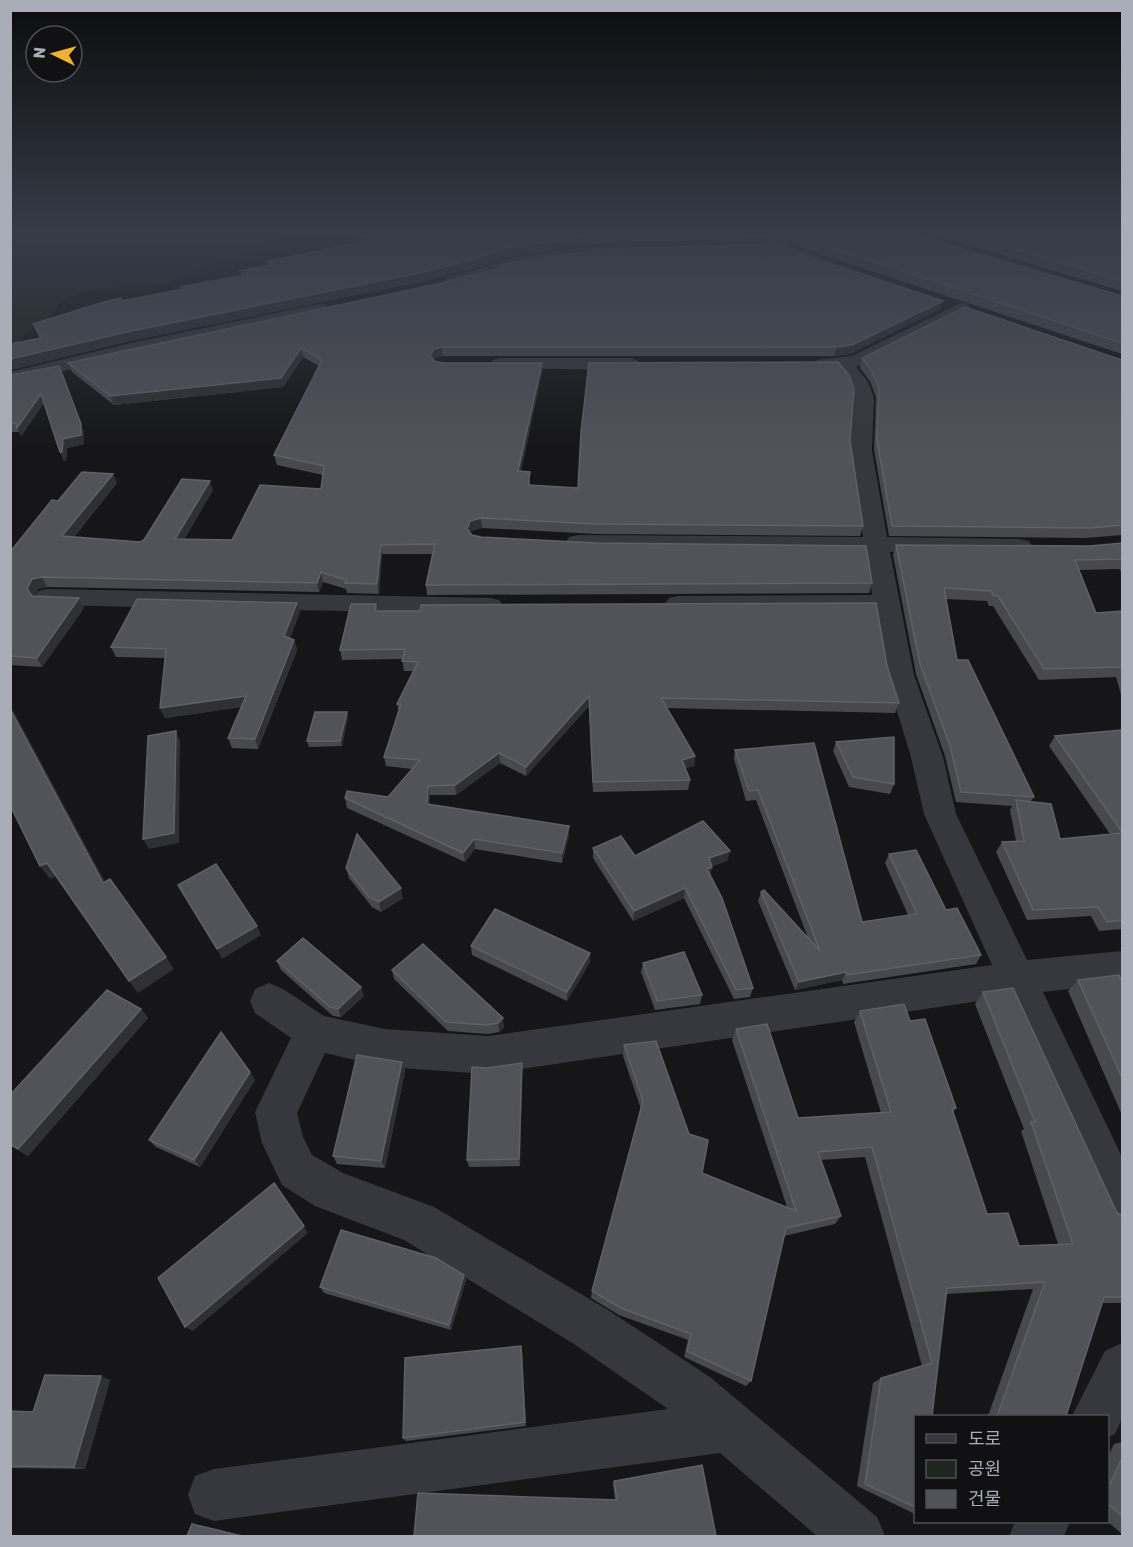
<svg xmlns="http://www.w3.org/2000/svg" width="1133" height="1547" viewBox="0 0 1133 1547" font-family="Rubik,'Noto Sans KR',sans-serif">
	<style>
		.green { fill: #1e261f }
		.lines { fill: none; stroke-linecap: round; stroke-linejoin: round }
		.minor { fill: #37383d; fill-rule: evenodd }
		.wall { fill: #47494d }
		.shaded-wall { fill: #2f3033 }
		.building { fill: #525359; stroke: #5f6168; stroke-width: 1.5 }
	</style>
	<rect width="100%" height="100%" fill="#161618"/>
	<path class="green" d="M11,232H268L283,239L166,284L118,287L81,293L67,298L59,303L55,312L37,323L18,343L11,354Z"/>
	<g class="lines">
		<path class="minor" d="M791,232H813L810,235L787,245L818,256L820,259L818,262H806L766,248L764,245L766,242Z
			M630,244L638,249L636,252L582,257L507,269L498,275L453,286L445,281L447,277L486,267L502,260L582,247Z
			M961,303L967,304L970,308L967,312L856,367L868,382L874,398L872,450L887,537L1020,539L1029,541L1032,546L1029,551L1020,553L890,552L914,675L943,757L956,814L1027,960L1122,951V983L1043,992L1122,1157V1226L1106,1220L1006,997L488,1074L385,1067L325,1053L297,1113L303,1137L312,1155L343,1173L434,1207L608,1310L710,1377L877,1517L885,1536H817L720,1453L214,1521L195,1514L188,1495L195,1476L214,1469L668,1409L574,1344L404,1240L315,1206L282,1185L262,1143L255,1112L291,1038L255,1013L250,1001L255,989L269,983L283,989L324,1016L385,1029L488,1036L992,965L924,814L911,757L886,675L875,611L678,612L669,610L665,604L669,598L678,596L872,595L865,552L578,549L569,547L566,542L569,537L578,535L863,537L850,450L854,398L849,383L836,369L817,368L814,364L817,360L852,356Z
			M320,304L326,305L329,309L326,313L131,355L10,384V372L131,343Z
			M500,358H630L637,360L640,364L637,368L630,370L493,368L490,364L493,360Z
			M47,589L490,598L499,600L503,606L499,612L490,614L47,605L38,603L34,597L38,591Z
			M1122,1343V1419L1115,1434L1108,1437V1416H1072L1105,1351Z
			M1015,1522H1070L1064,1536H1009Z"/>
	</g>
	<path class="wall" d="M338,232H785L770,238L602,243L502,258L485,265L424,281L130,341L10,370V344L40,339L33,324L122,301L182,289L181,287L242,276L240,271L268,265L267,261L374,240Z
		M925,232H1122V291Z
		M795,236L1122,296V354L793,245Z
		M943,301L940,309L850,354L834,356H443L435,358L434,360V361L442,363L542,372L521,471L530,481V485L578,488L850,441L863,526L860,536L596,534L482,528L471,531L470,533L472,535L481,537L872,583L869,593L427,595L426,585L432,554H382L379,594L347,593L346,589L323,582L319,592L47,587L38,589L34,596L79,598L84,608L42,667L10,665V552L58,501L113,474L117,483L74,537L140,542L213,490L184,539L232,540L321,489L323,475L277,465L274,455L319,366L303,357L283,387L114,405L72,372L68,363Z
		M862,358L1122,360V535L1085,538L889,536L874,450L876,397L870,381L860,368Z
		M63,374L84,433V444L67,448L66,461H64L60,452L44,403L21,436L19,432H10V375Z
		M1122,543V573L1119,569L1079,570L1096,613L1122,611V698L1116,677L1039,680L993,606H989L987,601L946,599L957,660L1034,797L1031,801L1060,839L1110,834L1049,746L1055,736L1122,730V929L1099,931L1091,916L1027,920L996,852L1002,842L1016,841L1010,810L1012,806L956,802L945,756L916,674L893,555L896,545L1090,546Z
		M376,604L377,611L887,666L899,703L895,713L667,708L695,756L694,766L685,768L690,780L688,790L593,792L589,706L526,776L500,763L456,795H430L429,804L569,835L562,863L475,849L465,862L347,808L345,798L388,797L412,769L386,766L384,757L399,712L397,704L414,671H404L402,659L342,660L340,650Z
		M300,612L290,638L294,640L297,650L258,749L232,748L228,738L241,707L165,718L160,708L165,658L116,657L111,647Z
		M347,712L348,717L342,746L309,747L307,741Z
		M836,742L894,784L890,794L849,787L833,751Z
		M735,750L862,922L908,915L885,863L889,854L946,910L981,955L976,964L843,984L842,980L795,990L758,901L761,892L808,938L756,800L746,801L734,759Z
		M593,848L635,856L730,851L727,861L712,866L710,875L753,988L750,997L734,999L684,898L633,921L593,858Z
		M346,868L403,898L381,912L372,907L349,878Z
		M471,946L590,962L567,1001L472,955Z
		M277,961L364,996L341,1017L333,1016L281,970Z
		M643,963L702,995L700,1004L655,1010L641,972Z
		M392,970L504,1027L499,1032L488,1034L448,1031L394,979Z
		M1078,980L1122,983V1115L1068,991Z
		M983,992L1117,1213L1122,1220V1303H1102L1066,1416H988L1033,1289L946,1294L932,1416H915V1514L857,1486L873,1383L881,1378L922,1366L865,1157L821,1160L841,1216L835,1224L784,1236L751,1381L746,1386L684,1357L688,1340L619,1315L591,1298L592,1291L641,1109L623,1056L624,1045L702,1173L787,1207L732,1040L736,1029L798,1118L881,1113L854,1022L860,1011L910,1021L956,1108L953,1112L987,1214L1019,1246L1058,1244L1021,1131L1024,1129L975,1004Z
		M141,1009L148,1018L28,1156L10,1145V1095Z
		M402,1062L405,1071L385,1168L337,1164L333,1156Z
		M522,1071L520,1166L469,1167L467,1160Z
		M250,1072L255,1080L200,1167L156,1147L149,1140Z
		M464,1275L466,1280L451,1330L324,1293L320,1287Z
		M522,1351L526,1426L406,1441L403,1438Z
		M110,1380L85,1469L10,1468V1411L33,1412Z
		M1122,1442V1534L1107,1521V1458L1114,1444Z
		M614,1481L716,1536L615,1500L613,1484Z
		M192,1524L204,1526L246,1536H187Z"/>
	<path class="shaded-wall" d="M770,232H785L770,238Z
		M602,234V243L502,258L485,265L424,281L130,341L10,370V359L127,332L501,249Z
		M943,301L940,309L850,354L834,356L836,347Z
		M442,347L443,356L435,358L431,364L430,355L434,349Z
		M301,348L303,357L283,387L114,405L110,396Z
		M542,363V372L519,481L518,471Z
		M63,374L84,433V444L67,448L66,461H64L60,452L63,439Z
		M41,394L45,402L21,436L17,428Z
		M113,474L117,483L67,545L62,536Z
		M210,481L213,490L179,549L175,539Z
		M481,518L482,528L471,531L468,538L467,529L470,521Z
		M381,545L382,554L379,594L377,584Z
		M321,572L323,582L319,592L317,583Z
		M42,577L47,587L38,589L32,598L27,589L32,579Z
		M79,598L84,608L42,667L37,658Z
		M297,603L300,612L287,646L284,636Z
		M294,640L297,650L258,749L255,739Z
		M246,696L250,706L165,718L160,708Z
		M589,696V706L526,776V767Z
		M10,707L14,712L112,895L103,883L10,709Z
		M347,712L348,717L342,746L340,741Z
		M176,731L180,741L179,843L149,849L143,839Z
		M499,753L500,763L456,795L455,785Z
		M695,756L694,766L680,769L682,760Z
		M428,786L430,795L429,813L427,804Z
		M569,826V835L562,863V853Z
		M474,839L475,849L465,862L463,853Z
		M730,851L727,861L707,868L709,858Z
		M47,863L57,876L50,879L40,866Z
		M712,867L710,877L707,869Z
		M401,888L403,898L381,912L379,902Z
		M685,888L684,898L633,921L634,911Z
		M257,926L261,935L222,959L217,949Z
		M590,953V962L567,1001V992Z
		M166,957L174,969L138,993L129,981Z
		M846,972L842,980L795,990L799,982Z
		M361,987L364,996L341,1017L338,1009Z
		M141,1009L148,1018L28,1156L18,1149Z
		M503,1018L504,1027L499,1032L498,1023Z
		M402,1062L405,1071L385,1168L381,1161Z
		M522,1063V1071L520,1166L519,1159Z
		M250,1072L255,1080L200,1167L194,1160Z
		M274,1183L308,1233L193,1331L185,1327Z
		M464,1275L466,1280L451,1330L449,1325Z
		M521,1346L522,1351L526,1426L525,1422Z
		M101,1376L110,1380L85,1469L74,1467Z"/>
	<path class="building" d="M377,232H682L602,234L501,249L485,256L424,272L127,332L10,359V344L41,338L33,324L104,302L121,298L122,301L183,289L181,287L244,275L240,271L270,265L267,261L395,236Z
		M805,232H906L1122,296V343L795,236Z
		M955,232H1122V281Z
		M772,244L943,301L852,345L836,347H442L434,349L430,355L434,361L442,363H542L518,471L530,472L528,485L578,488L581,432L589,363L838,362L849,375L854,389L850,441L863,526L596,524L481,518L470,521L467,529L472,535L481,537L596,543L866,546L872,583L426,585L435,544L381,545L377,584L345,583L346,580L321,572L317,583L42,577L32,579L27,589L32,596L79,598L37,658L10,656V552L52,500L58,501L82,472L113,474L62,536L140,542L144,540L182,479L210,481L175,539L232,540L260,485L321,489L324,466L274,455L322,360L301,348L281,378L110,396L68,363L437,284L498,269L507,263L602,249Z
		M965,307L1122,360V525L1090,528L892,526L877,440L879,388L872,371L862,358Z
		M59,366L81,424V435L63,439L62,452H60L41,394L17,428L16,423H10V375Z
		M1122,543V559L1075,560L1096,613L1122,611V667L1044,669L998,596L993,595L991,591L944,588L957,660H968L1034,797L961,792L950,746L920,664L896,545L1090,546Z
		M137,599L297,603L284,636L294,640L255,739L228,738L246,696L160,708L166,649L111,647Z
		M876,603L887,666L899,703L661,698L695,756L682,760L690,780L593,782L589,696L526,767L499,753L455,785L428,786L427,804L569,826L562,853L474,839L463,853L345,798L347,791L388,797L420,760L384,757L401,704H397L418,662L402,661L405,649L340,650L351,604H376L375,611H420L421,605Z
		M10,709L103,883L110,879L166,957L129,981L47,863L40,866L10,805Z
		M315,712H347L340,741H307Z
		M1122,730V832L1055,736Z
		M176,731L174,833L143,839L148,736Z
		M894,737V784L853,777L836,742Z
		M814,743L862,922L917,914L889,854L916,850L946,910L957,908L981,955L847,975L846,972L799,982L761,892L764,890L820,951L758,790L749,791L735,750Z
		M1016,800L1051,804L1060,839L1122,833V920L1107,922L1098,907L1033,910L1002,842L1024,841Z
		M703,821L730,851L709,858L712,867L707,869L722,898L753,988L736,990L685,888L634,911L593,848L621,836L635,856Z
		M357,834L401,888L379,902L369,897L346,868Z
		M216,864L257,926L217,949L178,885Z
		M495,909L590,953L567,992L471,946Z
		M303,938L361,987L338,1009L330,1007L277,961Z
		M423,944L503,1018L498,1023L487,1025L446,1022L392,970Z
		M684,952L702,995L657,1001L643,963Z
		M1119,975L1122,983V1078L1078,980Z
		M1013,988L1117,1213L1121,1215L1122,1220V1297H1104L1066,1416H997L1045,1282L947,1288L932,1416H915V1507L865,1484L881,1378L932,1363L872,1147L818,1152L841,1216L786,1228L751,1381L687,1351L691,1334L621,1308L592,1291L643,1101L624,1045L656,1041L689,1134L708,1140L702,1173L796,1211L736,1029L767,1024L798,1118L891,1112L860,1011L904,1004L910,1021L925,1019L956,1108L952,1109L987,1214L1008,1213L1019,1246L1073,1244L1031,1122H1035L983,992Z
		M107,990L141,1009L18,1149L10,1144V1095Z
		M221,1032L250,1072L194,1160L149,1140Z
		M357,1055L402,1062L381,1161L333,1156Z
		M522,1063L519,1159L467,1160L472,1067L487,1068Z
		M274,1183L304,1226L185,1327L158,1278Z
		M341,1230L436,1258L464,1275L449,1325L320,1287Z
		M521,1346L525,1422L403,1438L405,1358Z
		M45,1375L101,1376L74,1467L10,1466V1411L33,1412Z
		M1122,1458V1516L1107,1503V1491Z
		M702,1465L716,1536H414L418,1493L617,1500L614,1481Z
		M192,1524L240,1536H187Z"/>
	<linearGradient id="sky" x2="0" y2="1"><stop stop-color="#0c0c0d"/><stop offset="0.52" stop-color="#363c48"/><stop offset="1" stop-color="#363c48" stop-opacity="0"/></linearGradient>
	<rect width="1133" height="449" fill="url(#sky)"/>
	<rect width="1133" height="1547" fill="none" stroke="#a8adb8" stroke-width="24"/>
	<rect x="914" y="1415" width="195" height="108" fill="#111113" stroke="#4d4f55" stroke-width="1.5"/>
	<rect x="926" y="1434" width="30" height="9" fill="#37383d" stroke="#4d4f55" stroke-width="1.5"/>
	<text x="968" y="1445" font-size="18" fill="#a8adb8">도로</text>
	<rect x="926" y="1460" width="30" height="18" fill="#1e261f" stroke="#4d4f55" stroke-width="1.5"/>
	<text x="968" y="1475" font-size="18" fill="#a8adb8">공원</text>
	<rect x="926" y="1490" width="30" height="18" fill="#525359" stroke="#4d4f55" stroke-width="1.5"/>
	<text x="968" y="1505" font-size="18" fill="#a8adb8">건물</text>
	<g transform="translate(54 54) rotate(275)"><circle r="28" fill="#111113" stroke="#4d4f55" stroke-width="1.5"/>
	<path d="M0-4.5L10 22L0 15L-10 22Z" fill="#f2b134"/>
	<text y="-9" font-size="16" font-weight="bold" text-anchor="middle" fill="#a8adb8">N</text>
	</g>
</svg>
